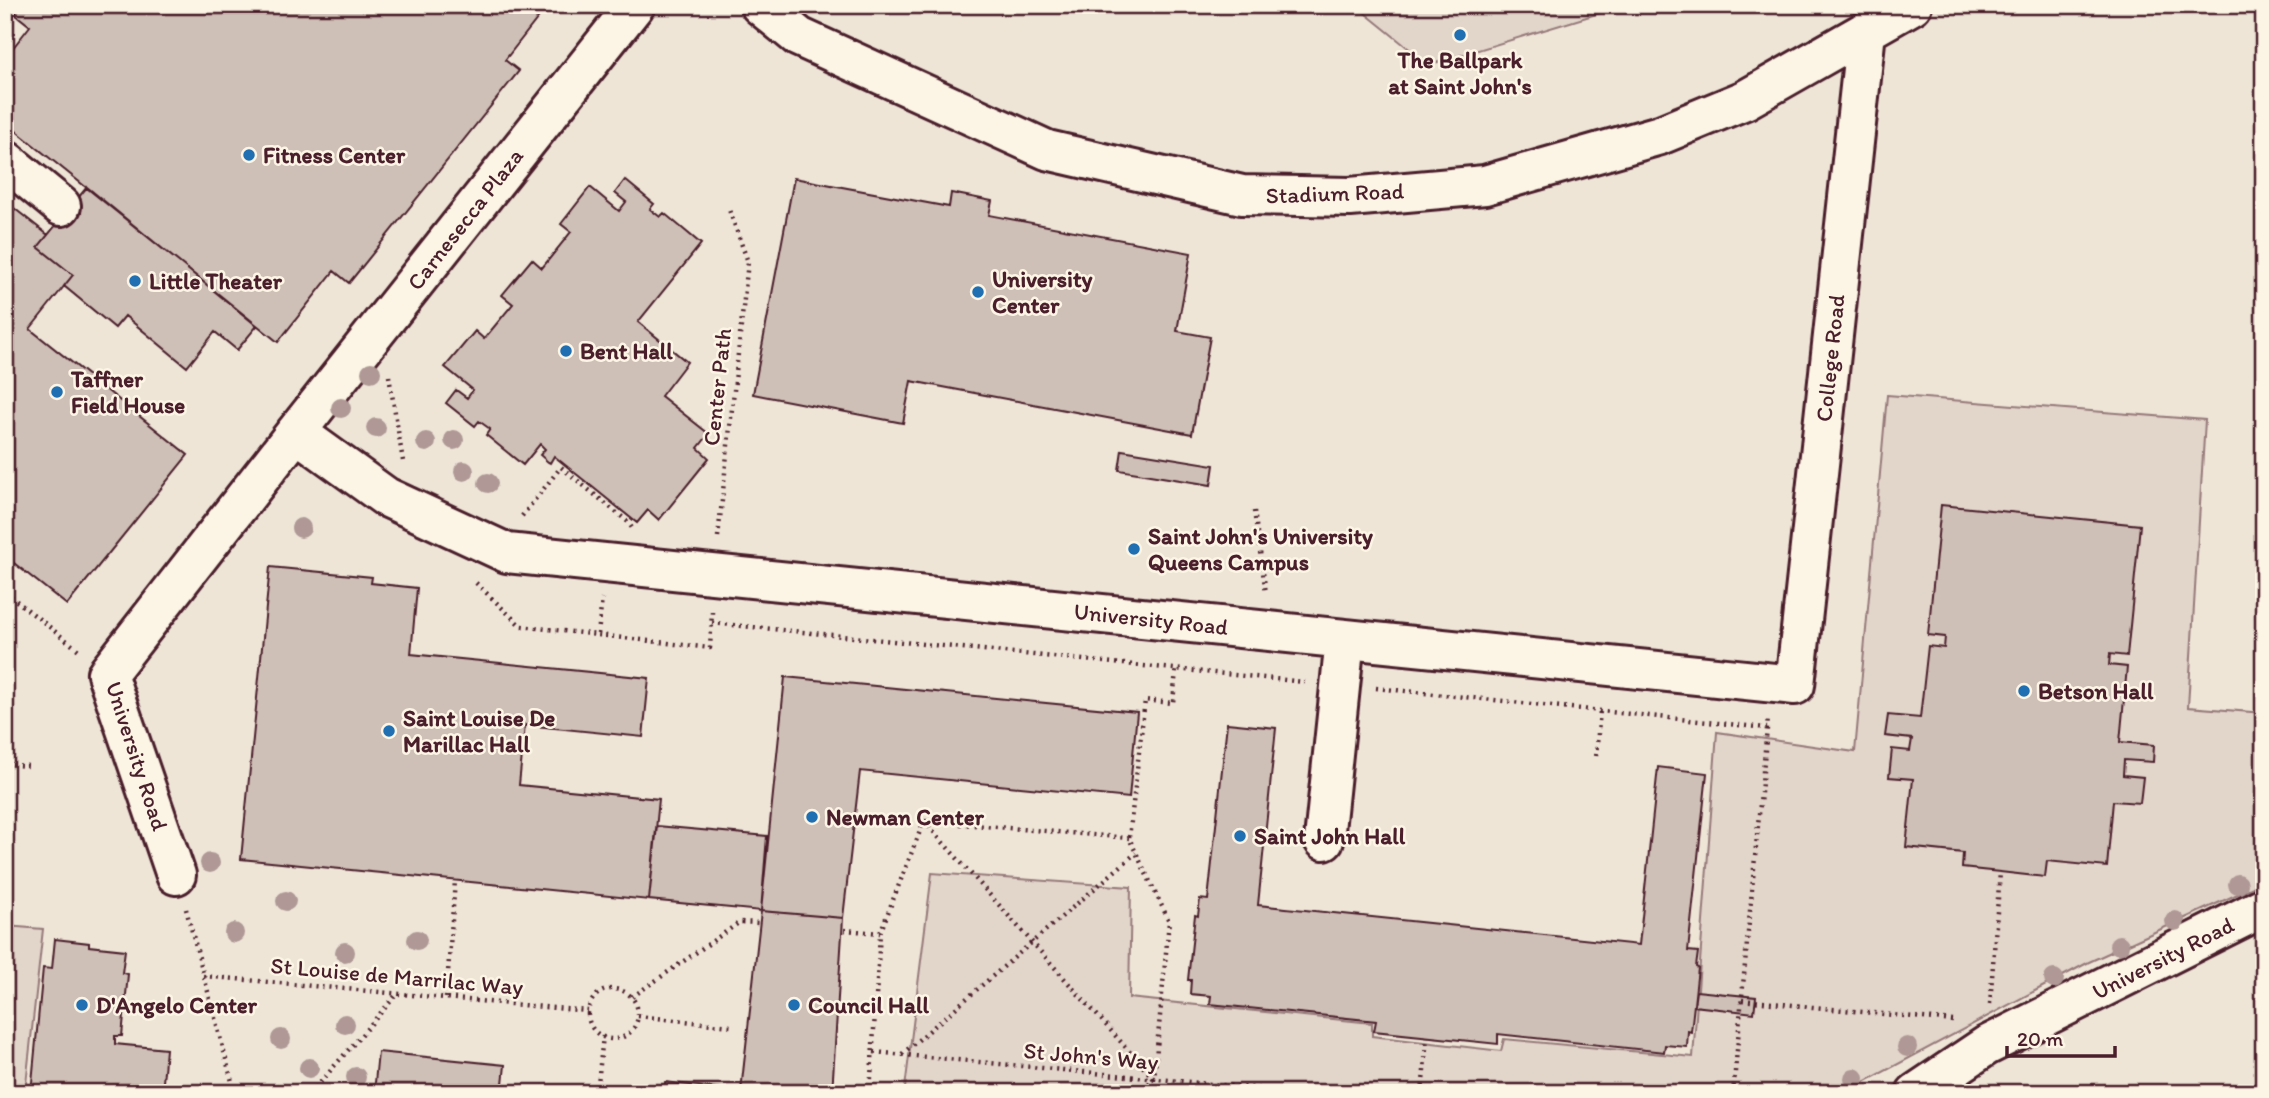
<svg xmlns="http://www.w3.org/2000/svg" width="2269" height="1098" viewBox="0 0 2269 1098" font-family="Itim,sans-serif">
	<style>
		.built { fill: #eee5d7 }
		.green { fill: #e2d5ca; stroke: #967a7a; stroke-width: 2 }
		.building { fill: #cfc0b7; stroke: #4a1f2b; stroke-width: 2 }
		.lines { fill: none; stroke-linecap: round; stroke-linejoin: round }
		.minor-casing { stroke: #4a1f2b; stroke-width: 44 }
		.path { stroke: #4a1f2b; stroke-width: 4.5; stroke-dasharray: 2 5; stroke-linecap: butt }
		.minor { stroke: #fcf5e5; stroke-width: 38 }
		.tree { fill: #af9895 }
		.poi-dot { fill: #1f6fb2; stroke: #fcf5e5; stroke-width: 2.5 }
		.labels { text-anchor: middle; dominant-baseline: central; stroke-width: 5; stroke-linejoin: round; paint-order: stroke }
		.poi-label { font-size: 23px; font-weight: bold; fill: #4a1f2b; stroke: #fcf5e5; text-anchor: start }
		.street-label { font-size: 23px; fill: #4a1f2b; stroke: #fcf5e5 }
	</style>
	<rect width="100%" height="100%" fill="#fcf5e5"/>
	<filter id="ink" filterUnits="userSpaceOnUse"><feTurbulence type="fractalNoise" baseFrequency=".0143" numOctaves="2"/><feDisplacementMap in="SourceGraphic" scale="14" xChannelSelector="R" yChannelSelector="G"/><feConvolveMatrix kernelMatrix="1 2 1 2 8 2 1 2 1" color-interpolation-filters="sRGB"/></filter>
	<g filter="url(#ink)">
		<path class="built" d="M5,5H2264V1093H5Z"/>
		<path class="green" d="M1355,5H1626L1429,65Z
			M1887,395L2205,420L2188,707L2264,713V882L2089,962L1844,1093H902L905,1088L932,873L1131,887L1129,998L1372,1023V1036L1501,1051L1504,1039L1693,1057L1717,732L1855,752Z
			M5,926L43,929L25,1093H5Z"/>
		<path class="building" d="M22,5H548L505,60L519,71L349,283L334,271L278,342L5,122V58L30,26L15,14Z
			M794,178L949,207L951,193L992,201L989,215L1191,253L1177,331L1210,337L1192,434L911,381L903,423L753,394Z
			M625,180L654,204L650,209L660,217L664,213L701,244L638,322L687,362L661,396L709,434L698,448L709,458L659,520L648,510L637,523L554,456L550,463L548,462L540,455L545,449L540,444L523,465L486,435L490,429L479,421L475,426L446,403L456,390L467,398L473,390L445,367L475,331L484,339L513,304L502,295L532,259L542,268L571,232L561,224L590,187L619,211L626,202L615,193Z
			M87,187L257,326L237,350L215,332L187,367L125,316L115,328L64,286L73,275L38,247Z
			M5,201L48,235L38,247L73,275L30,329L188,455L67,605L5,556Z
			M1122,450L1214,465L1211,485L1119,470Z
			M1941,505L2140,525L2127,656L2110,654L2109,665L2127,667L2120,742L2154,745L2153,762L2124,760L2123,775L2143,777L2140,803L2113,801L2107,867L2047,861L2045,877L2000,872L1962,868L1963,853L1906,847L1913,779L1889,777L1892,749L1910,751L1912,739L1885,736L1888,715L1920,718L1928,646L1944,648L1945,637L1928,635Z
			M270,567L372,577L371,583L417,588L411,654L649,678L643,737L525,725L519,785L659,799L649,900L241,859Z
			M785,677L1137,712L1129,798L860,771L843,918L761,911Z
			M1227,723L1276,728L1258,905L1639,945L1658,767L1707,773L1688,951L1698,952L1696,967L1698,968L1691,1032L1688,1031L1687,1047L1665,1045L1664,1052L1498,1034V1044L1374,1031L1376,1021L1210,1004L1211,996L1190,994L1191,980H1188L1195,915L1198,916L1200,899L1208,900Z
			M657,826L767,836L761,911L649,900Z
			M761,911L843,918L832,1093L741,1091Z
			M55,939L89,943V946L125,950L122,973L128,974L122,1036H115V1044L166,1049L162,1093H31L43,968L52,969Z
			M1696,991L1756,997L1754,1013L1694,1006Z
			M378,1052L505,1065L502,1093H374Z
			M665,1082L741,1091L757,1093H664Z"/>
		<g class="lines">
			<defs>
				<path id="minor" d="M760,5L799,37L1047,150L1242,195L1350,197L1485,185L1660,135L1745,100L1912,5
					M5,160L61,206
					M296,432L386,497L507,553L1795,685L1866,32
					M1324,840L1345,639
					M176,875L107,674L296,432L635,5
					M1916,1093L1986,1046L2264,907"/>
			</defs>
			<use href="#minor" class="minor-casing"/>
			<path class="path" d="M389,376L403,461
				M1254,511L1266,593
				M522,516L561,467L628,522L632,528
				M718,537L748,262L728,207
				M476,583L521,626L710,648L712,612
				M5,592L80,651
				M712,623L1305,682
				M598,634L602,599
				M1376,688L1767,728
				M1596,756L1600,711
				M5,764L28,766
				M924,821L1154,1079
				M925,821L1129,838
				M186,909L235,1093
				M844,930L880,933
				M203,976L588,1011
				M588 1014a25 25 0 1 1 50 0a25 25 0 1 1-50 0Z
				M632,997L740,922L758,923
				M446,998L455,881
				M1742,1000L1954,1021
				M1990,1004L2000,872
				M638,1016L731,1026
				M874,1052L1305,1093
				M902,1054L1136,853
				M311,1093L397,994
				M597,1093L603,1036
				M870,1093L880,933L924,821
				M1138,1093L1154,1079L1169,921L1129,838L1145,700L1173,703L1176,670
				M1422,1093L1427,1037
				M1733,1093L1768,718"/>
			<use href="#minor" class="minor"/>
		</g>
		<g class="tree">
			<circle cx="371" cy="372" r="10"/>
			<circle cx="341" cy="408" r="10"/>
			<circle cx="376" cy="428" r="10"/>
			<circle cx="454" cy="440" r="10"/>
			<circle cx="426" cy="442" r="10"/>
			<circle cx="464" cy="471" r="10"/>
			<circle cx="488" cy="483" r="10"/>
			<circle cx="301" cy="528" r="10"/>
			<circle cx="210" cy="863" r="10"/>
			<circle cx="2238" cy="884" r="10"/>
			<circle cx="286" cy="901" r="10"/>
			<circle cx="2175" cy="921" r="10"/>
			<circle cx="234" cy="933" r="10"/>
			<circle cx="417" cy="940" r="10"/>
			<circle cx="2119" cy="945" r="10"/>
			<circle cx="345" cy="952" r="10"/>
			<circle cx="2054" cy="979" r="10"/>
			<circle cx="345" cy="1024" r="10"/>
			<circle cx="281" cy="1039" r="10"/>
			<circle cx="1907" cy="1047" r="10"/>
			<circle cx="309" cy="1068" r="10"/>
			<circle cx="356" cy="1077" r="10"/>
			<circle cx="1854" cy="1078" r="10"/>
		</g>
	</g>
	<g class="poi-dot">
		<circle cx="1460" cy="35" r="7"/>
		<circle cx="249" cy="155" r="7"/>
		<circle cx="135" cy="281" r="7"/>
		<circle cx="978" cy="292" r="7"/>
		<circle cx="566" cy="351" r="7"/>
		<circle cx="57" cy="392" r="7"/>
		<circle cx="1134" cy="549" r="7"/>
		<circle cx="2024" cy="691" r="7"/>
		<circle cx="389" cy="731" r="7"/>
		<circle cx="812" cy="817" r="7"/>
		<circle cx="1240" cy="836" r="7"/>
		<circle cx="82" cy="1005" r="7"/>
		<circle cx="794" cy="1005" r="7"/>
	</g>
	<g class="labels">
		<g class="poi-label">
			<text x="1460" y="60" text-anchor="middle">The Ballpark<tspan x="1460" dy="26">at Saint John's</tspan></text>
			<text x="263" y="155">Fitness Center</text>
			<text x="992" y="279">University<tspan x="992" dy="26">Center</tspan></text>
			<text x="149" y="281">Little Theater</text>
			<text x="580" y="351">Bent Hall</text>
			<text x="71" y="379">Taffner<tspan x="71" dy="26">Field House</tspan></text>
			<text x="1148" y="536">Saint John's University<tspan x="1148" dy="26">Queens Campus</tspan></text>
			<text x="2038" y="691">Betson Hall</text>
			<text x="403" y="718">Saint Louise De<tspan x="403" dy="26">Marillac Hall</tspan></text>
			<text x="826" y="817">Newman Center</text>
			<text x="1254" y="836">Saint John Hall</text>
			<text x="96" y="1005">D'Angelo Center</text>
			<text x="808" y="1005">Council Hall</text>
		</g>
		<g class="street-label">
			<text transform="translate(1335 193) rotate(-2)">Stadium Road</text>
			<text transform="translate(465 219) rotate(-52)">Carnesecca Plaza</text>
			<text transform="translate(1830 358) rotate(-84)">College Road</text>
			<text transform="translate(717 387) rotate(-84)">Center Path</text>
			<text transform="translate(1151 619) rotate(6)">University Road</text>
			<text transform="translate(137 756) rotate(72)">University Road</text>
			<text transform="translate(2163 958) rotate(-27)">University Road</text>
			<text transform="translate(397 976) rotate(5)">St Louise de Marrilac Way</text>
			<text transform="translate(1091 1056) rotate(5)">St John's Way</text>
		</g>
	</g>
	<rect width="2269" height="1098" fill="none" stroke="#fcf5e5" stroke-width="28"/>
	<rect x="14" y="14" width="2241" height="1070" fill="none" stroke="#4a1f2b" stroke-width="2.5" filter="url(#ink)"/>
	<path d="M2007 1046v10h108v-10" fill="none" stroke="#4a1f2b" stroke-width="3.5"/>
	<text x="2017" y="1046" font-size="21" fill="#4a1f2b" stroke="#fcf5e5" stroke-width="5" paint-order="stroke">20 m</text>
</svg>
